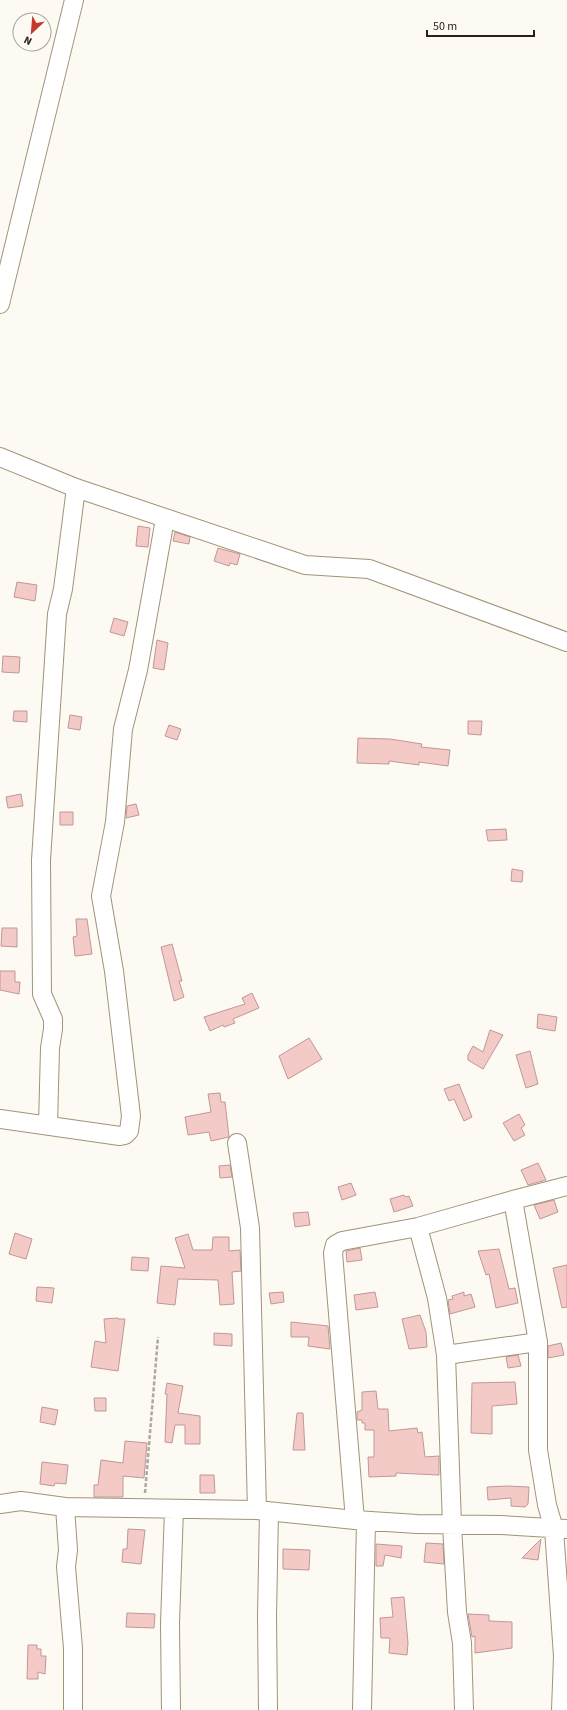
<svg xmlns="http://www.w3.org/2000/svg" width="567" height="1710" viewBox="0 0 567 1710" font-family="'Source Sans 3',sans-serif">
	<style>
		.building { fill: #f4cac7; stroke: #bf9896 }
		.lines { fill: none; stroke-linecap: round; stroke-linejoin: round }
		.minor-casing { stroke: #a29374; stroke-width: 20 }
		.path { stroke: #aca89f; stroke-width: 2.5; stroke-dasharray: 4 2; stroke-linecap: butt }
		.minor { stroke: #fff; stroke-width: 18 }
	</style>
	<rect width="100%" height="100%" fill="#fdfaf3"/>
	<path class="building" d="M138,526L150,528L148,547L136,546Z
		M175,532L190,537L189,544L173,541Z
		M218,548L240,554L237,565L230,563L229,566L214,561Z
		M17,582L37,585L35,601L14,597Z
		M114,618L128,622L124,636L110,632Z
		M157,640L168,643L164,670L153,668Z
		M3,656L20,657L19,673L2,672Z
		M14,711H27V722L13,721Z
		M70,715L82,717L80,730L68,728Z
		M468,721H482L481,735L468,734Z
		M169,725L181,729L177,740L165,736Z
		M358,738L390,739L422,744L421,747L450,750L448,766L419,762V765L389,761V764L357,763Z
		M21,794L23,806L8,808L6,797Z
		M136,804L139,815L126,818L127,806Z
		M60,812H73V825H60Z
		M506,829L507,840L488,841L486,830Z
		M512,869L523,871L522,882L511,881Z
		M76,919H87L92,954L75,956L73,937L77,936Z
		M2,928H17V947L1,946Z
		M172,944L182,981H179L184,997L174,1001L161,947Z
		M0,971H15V982H20L19,994L0,990Z
		M252,993L259,1008L233,1019L235,1023L224,1027L223,1025L210,1031L204,1017L245,1004L242,998Z
		M538,1014L557,1017L555,1031L537,1028Z
		M490,1030L503,1035L483,1069L468,1060V1055L473,1046L483,1052Z
		M309,1038L322,1059L288,1079L279,1056Z
		M530,1051L538,1084L526,1088L516,1055Z
		M459,1084L472,1117L464,1121L454,1099L449,1101L444,1089Z
		M220,1093L221,1102H225L229,1137L211,1141L209,1132L188,1135L185,1117L211,1112L208,1094Z
		M519,1114L525,1125L521,1128L525,1135L514,1141L503,1123Z
		M538,1163L546,1180L528,1185L521,1170Z
		M230,1165L232,1177L220,1178L219,1166Z
		M351,1183L356,1195L342,1200L338,1187Z
		M404,1195L405,1197L409,1196L413,1206L394,1212L390,1199Z
		M554,1200L558,1212L540,1219L534,1205Z
		M308,1212L310,1225L295,1227L293,1213Z
		M15,1233L32,1239L26,1259L9,1254Z
		M188,1234L193,1250H212L213,1237H229V1251L240,1250L241,1271L232,1272L234,1304L220,1305L218,1280L178,1279L175,1305L157,1303L161,1266L185,1268L175,1238Z
		M360,1248L362,1260L347,1262L346,1251Z
		M499,1249L509,1289L515,1288L518,1303L496,1308L489,1274L486,1275L478,1251Z
		M132,1257L149,1258L148,1271L131,1270Z
		M567,1265V1307L562,1308L553,1268Z
		M37,1287L54,1288L52,1303L36,1301Z
		M283,1292L284,1302L271,1304L269,1293Z
		M375,1292L378,1307L356,1310L354,1295Z
		M464,1292V1296L471,1294L475,1307L450,1314L448,1300L453,1299L452,1296Z
		M420,1315L426,1332L427,1347L409,1349L402,1319Z
		M118,1318V1319H125L118,1371L91,1367L95,1341L106,1343L104,1319Z
		M291,1322L328,1326L330,1349L308,1346L309,1337H291Z
		M214,1333L232,1334V1346L214,1345Z
		M561,1343L564,1355L548,1358V1346Z
		M518,1355L521,1366L508,1368L506,1357Z
		M515,1382L517,1404L492,1406V1434L471,1433L472,1383Z
		M167,1383L183,1386L178,1413L200,1416V1444H185V1425H175L172,1443L165,1442L167,1394H165Z
		M376,1391L378,1409H388L389,1431L417,1428L418,1433L422,1432L425,1457L439,1456V1475L396,1473V1476L369,1477L368,1457H374V1430H365V1423H362V1420H357V1412L362,1410V1392Z
		M94,1398H106V1411H95Z
		M42,1407L58,1410L55,1425L40,1422Z
		M297,1413H303L305,1450H293Z
		M125,1441L147,1443L144,1478L123,1476V1497H94V1485H98L101,1460L123,1463Z
		M42,1462L68,1465L66,1484L55,1483L54,1486L40,1484Z
		M200,1475H214L215,1493H200Z
		M507,1486L529,1487L528,1504L525,1507L511,1506V1498L488,1500L487,1487Z
		M128,1529L145,1530L141,1564L122,1562L123,1549H127Z
		M541,1539L538,1560L522,1558Z
		M426,1543L443,1544L444,1564L424,1562Z
		M376,1544L402,1546L401,1558L385,1555L383,1566H376Z
		M283,1549L310,1550L309,1570L283,1569Z
		M404,1597L408,1643L407,1655L389,1653L390,1638H381L380,1618L393,1617L391,1598Z
		M127,1613L155,1614L154,1628L126,1627Z
		M468,1614L489,1615V1621L512,1622V1648L475,1653V1636L472,1637Z
		M28,1645H37V1649H41V1656H46L45,1674L38,1672V1679H27Z"/>
	<g class="lines">
		<defs>
			<path id="minor" d="M0,304L74,0
				M0,457L76,488L305,565L369,569L567,642
				M0,1119L120,1136L125,1135L129,1131L131,1116L114,971L101,896L115,822L123,729L138,670L165,519
				M48,1126L50,1048L53,1029V1019L42,994L41,860L57,614L63,589L76,488
				M237,1143L250,1228L257,1510
				M513,1200L567,1186
				M418,1227L437,1298L446,1355L452,1525L457,1612L462,1643L464,1710
				M446,1355L538,1342V1450L547,1505L554,1529L563,1656L561,1710
				M0,1504L21,1501L65,1507L257,1510L355,1520L417,1524L501,1525L567,1529
				M65,1507L68,1550L66,1567L73,1648V1710
				M355,1520L333,1253L335,1245L342,1241L418,1227L513,1200L538,1342
				M171,1710L170,1624L174,1509
				M268,1710L267,1616L269,1511
				M362,1710L366,1521"/>
		</defs>
		<use href="#minor" class="minor-casing"/>
		<path class="path" d="M145,1493L158,1337"/>
		<use href="#minor" class="minor"/>
	</g>
	<g transform="translate(32 32) rotate(206)"><circle r="19" fill="#fdfaf3" stroke="#a8a49b"/>
	<path d="M0-3L7 15L0 10L-7 15Z" fill="#c5382d"/>
	<text y="-6" font-size="11" font-weight="bold" text-anchor="middle" fill="#282216">N</text>
	</g>
	<path d="M427 30v6h107v-6" fill="none" stroke="#282216" stroke-width="2"/>
	<text x="433" y="30" font-size="12" fill="#282216" stroke="#fdfaf3" stroke-width="3" paint-order="stroke">50 m</text>
</svg>
